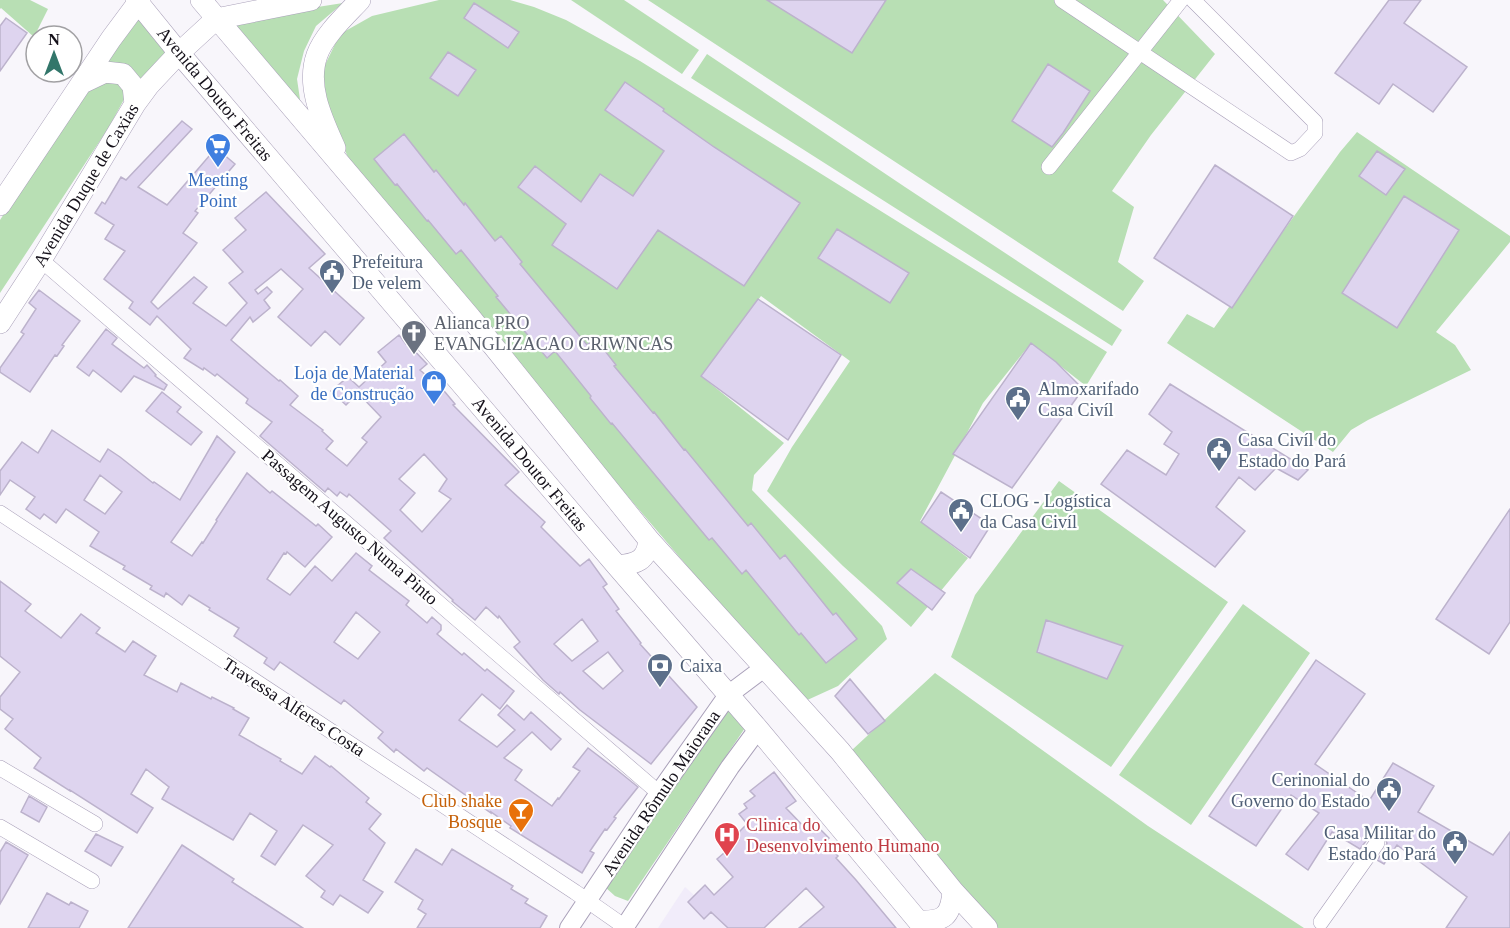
<svg xmlns="http://www.w3.org/2000/svg" width="1510" height="928" viewBox="0 0 1510 928" font-family="'Times New Roman',serif">
	<style>
		.built { fill: #f1ecfa }
		.green { fill: #b8dfb4 }
		.building { fill: #ded4ef; stroke: #bcb2cc; stroke-width: 1.5; fill-rule: evenodd }
		.lines { fill: none; stroke-linecap: round; stroke-linejoin: round }
		.minor-casing { stroke: #a9a0b9; stroke-width: 16 }
		.tertiary-casing { stroke: #a9a0b9; stroke-width: 20 }
		.secondary-casing { stroke: #a9a0b9; stroke-width: 22 }
		.minor { stroke: #fff; stroke-width: 15 }
		.tertiary { stroke: #fff; stroke-width: 18 }
		.secondary { stroke: #fff; stroke-width: 21 }
		.labels { text-anchor: middle; dominant-baseline: central; stroke-width: 4.5; stroke-linejoin: round; paint-order: stroke }
		.street-label { font-size: 18px; fill: #15111a; stroke: #fff }
		.shop-label { font-size: 18px; fill: #366cbe; stroke: #fff }
		.service-label { font-size: 18px; fill: #4e5e75; stroke: #fff; text-anchor: start }
		.worship-label { font-size: 18px; fill: #5b616d; stroke: #fff; text-anchor: start }
		.food-label { font-size: 18px; fill: #c56008; stroke: #fff; text-anchor: end }
		.health-label { font-size: 18px; fill: #be3a42; stroke: #fff; text-anchor: start }
	</style>
	<rect width="100%" height="100%" fill="#f8f6fb"/>
	<path class="built" d="M685,887L730,928H658Z"/>
	<path class="green" d="M0,0H30L48,9L34,37L1,8L0,9Z
		M439,0H510L534,7L566,20L640,61L1107,352L1086,386L1031,343L983,403L920,521L968,558L911,627L843,566L767,491L792,447L850,361L761,296L701,376L784,443L754,475L752,490L882,626L887,639L838,686L803,702L532,384L352,167L319,88L323,69L340,34L372,16Z
		M571,0H624L699,50L682,74Z
		M648,0H1163L1215,54L1151,135L1112,191L1134,207L1118,262L1144,281L1123,311Z
		M343,3L316,26L304,51L297,79L302,113L223,22Z
		M138,9L173,53L138,94L94,71Z
		M707,54L905,187L1122,330L1112,346L691,78Z
		M107,78L123,82L128,92L109,127L0,293V220L87,86Z
		M1357,132L1510,236V242L1436,332L1455,345L1471,370L1368,420L1351,430L1333,452L1167,343L1187,314L1214,328L1340,152Z
		M1059,481L1228,602L1111,767L951,657L975,595Z
		M1243,604L1310,653L1191,825L1119,775Z
		M935,673L1148,826L1304,928H996L852,750Z
		M728,704L747,725L628,901L615,896L605,887Z"/>
	<path class="building" d="M767,0H886L852,53Z
		M1389,0H1421L1404,23L1467,67L1433,112L1393,84L1379,104L1335,73Z
		M474,3L519,32L508,48L464,18Z
		M6,18L27,33L0,71V26Z
		M448,52L476,70L458,96L430,78Z
		M1048,64L1090,91L1063,133L1052,147L1012,121Z
		M625,82L664,109L663,111L714,147L800,203L744,286L658,230L617,289L552,245L566,224L518,187L535,166L581,202L600,174L633,196L664,151L605,110Z
		M182,121L192,129L138,187L167,205L216,148L235,164L195,211L198,213L183,233L197,243L151,302L158,309L194,277L207,287L193,303L226,326L247,303L229,283L243,272L223,250L246,230L235,218L266,192L325,254L309,268L364,318L340,345L325,331L311,346L278,317L303,289L281,269L255,290L258,294L267,287L272,292L264,300L270,308L253,322L250,317L231,340L260,365L279,381L280,380L298,396L290,405L323,430L322,431L333,441L326,449L347,466L367,442L362,438L381,417L358,393L346,405L331,391L348,377L359,387L386,362L378,352L399,335L406,344L407,343L427,364L420,370L445,392L455,404L453,405L519,472L505,485L545,522L541,527L580,566L589,559L607,584L603,587L619,609L616,611L641,643L640,644L697,707L651,764L580,710L560,692L559,694L543,680L514,647L520,642L499,616L498,618L486,607L475,620L452,601L453,600L384,538L391,531L364,507L349,494L347,497L340,492L337,496L328,488L325,492L260,436L272,422L246,403L248,399L217,374L215,376L204,368L203,370L184,358L191,349L157,316L150,325L129,308L133,302L104,279L125,251L105,239L114,225L95,213L102,202L105,204L121,177L126,180ZM424,454L447,479L439,491L451,499L422,532L400,510L415,493L399,479ZM582,619L598,641L572,661L554,644ZM608,652L623,671L603,689L583,671Z
		M404,134L434,172L436,170L464,205L465,203L495,241L501,236L522,262L520,264L587,345L595,338L616,365L614,366L653,413L654,412L684,450L685,449L748,526L751,523L780,559L785,555L833,615L836,613L857,639L826,663L801,633L799,635L746,570L742,574L712,538L709,540L612,423L611,424L590,398L591,396L555,351L547,358L496,297L498,296L461,250L456,254L428,220L427,221L397,184L395,185L374,159Z
		M1377,151L1405,169L1386,195L1359,176Z
		M1215,165L1293,216L1232,308L1154,258Z
		M1404,196L1459,230L1397,328L1342,293Z
		M837,229L909,273L890,303L818,258Z
		M39,290L80,321L62,345L64,346L57,356L55,355L30,392L0,372V368L24,334L21,332L36,309L29,303Z
		M758,299L841,355L788,440L701,376Z
		M106,329L117,338L112,344L144,368L147,365L156,375L155,376L167,385L164,390L134,376L121,392L93,370L89,376L77,367Z
		M1031,343L1056,362L1083,389L1012,488L953,454Z
		M1170,384L1308,470L1298,480L1276,468L1255,490L1239,477L1216,507L1245,531L1215,567L1101,484L1127,450L1166,475L1179,454L1164,444L1172,432L1149,414Z
		M162,392L181,407L177,412L202,432L191,445L146,411Z
		M52,430L100,462L108,449L120,457L153,483L154,482L180,500L217,436L235,452L171,542L192,556L202,542L203,543L217,521L216,520L247,473L270,493L272,491L316,526L318,524L332,537L305,567L287,552L286,554L284,553L267,579L290,595L315,566L332,581L356,553L372,566L369,570L409,601L406,605L427,623L432,617L441,625V630L437,634L462,655L464,653L485,671L487,669L514,691L500,709L482,694L459,720L497,747L515,730L498,715L507,705L524,720L531,712L561,739L551,750L532,732L504,758L522,770L515,780L552,806L558,798L559,799L580,771L573,767L588,748L617,770L638,787L614,817L616,818L607,830L605,829L590,851L594,853L582,873L510,828L511,826L491,812V813L427,768L424,771L396,749L394,752L378,738L383,732L344,700L341,704L280,662L274,670L264,663L267,658L234,636L239,628L209,610L210,608L189,595L182,605L166,593L164,597L150,589L152,586L123,569L125,566L90,546L99,532L66,509L56,523L44,514L40,519L26,509L35,497L10,480L0,495V471L22,442L38,453ZM100,475L122,492L105,514L84,500ZM356,612L380,632L358,659L334,642Z
		M941,492L991,525L970,558L921,522Z
		M1510,509V622L1489,654L1436,619Z
		M911,569L945,593L932,610L897,583Z
		M0,581L31,604L25,611L61,638L81,614L100,628L96,633L125,652L133,641L156,656L144,675L177,692L181,683L211,699L212,697L234,708L233,709L249,718L239,735L281,759L280,761L302,774L315,756L330,767L331,766L369,798L366,802L381,814L369,829L385,843L363,880L383,892L368,913L340,895L333,905L321,897L325,891L306,876L333,845L303,825L275,865L261,856L277,831L250,813L233,840L162,799L169,787L146,769L131,794L153,808L137,833L70,790V791L34,768L41,758L5,729L13,719L0,709V697L20,672L0,656Z
		M1046,620L1123,646L1107,679L1037,652Z
		M1316,660L1365,694L1315,764L1369,801L1393,763L1434,786L1418,812L1493,855L1510,832V928H1446L1467,897L1397,845L1384,864L1377,860L1385,849L1387,843L1383,835L1378,833L1373,834L1369,837L1360,849L1332,832L1308,870L1286,854L1319,813L1291,795L1256,846L1209,816Z
		M850,679L885,721L868,734L835,696Z
		M774,772L796,801L786,808L808,831L815,824L829,838L825,843L838,856L836,858L856,880L896,928H799L824,907L806,888L764,928H728L711,912L704,919L688,902L705,885L714,895L733,877L717,859L739,840L735,836L747,824L739,814L747,808L744,804L755,796L750,791Z
		M29,796L47,807L39,822L21,812Z
		M96,834L123,847L111,866L85,851Z
		M6,842L28,855L0,904V852Z
		M182,845L234,879L232,882L303,928H128Z
		M416,849L442,865L452,849L513,886L511,889L528,899L525,903L547,916L540,928H417L426,914L418,909L423,900L395,882Z
		M47,893L69,905L71,902L88,911L79,928H28Z"/>
	<g class="lines">
		<defs>
			<path id="minor" d="M1062,0L1291,153L1300,149L1315,133V122L1193,0
				M1049,167L1181,0
				M41,260L659,793
				M0,513L575,892L625,927
				M0,768L95,824
				M0,827L92,881
				M1321,922L1377,843"/>
			<path id="tertiary" d="M569,928L659,793L728,695L764,668
				M624,928L730,767L758,729"/>
			<path id="secondary" d="M136,0L179,53L617,566L758,729L924,928
				M201,0L470,317L649,540L840,751L953,891L987,928
				M82,83L105,72L123,74L133,86L135,104
				M335,148C322,119 306,86 317,55C324,35 346,15 360,0
				M0,205L111,39L140,0
				M0,323L41,260L135,104L149,85L179,53L216,19L311,0
				M617,566C636,564 647,561 649,540
				M919,921C944,922 951,916 953,891"/>
		</defs>
		<use href="#minor" class="minor-casing"/>
		<use href="#tertiary" class="tertiary-casing"/>
		<use href="#secondary" class="secondary-casing"/>
		<use href="#minor" class="minor"/>
		<use href="#tertiary" class="tertiary"/>
		<use href="#secondary" class="secondary"/>
	</g>
	<defs>
		<symbol id="supermarket-pin" viewBox="-11 -11 22 30"><path d="M0 17L-7.5 6A9.5 9.5 0 1 1 7.5 6Z" fill="#3f7fe0" stroke="#fff"/><path d="M-6-5.5h2.5l.6 2H6L4.5 2H-2.5L-4.4-4H-6ZM-1.5 3.2a1.3 1.3 0 1 0 .1 0ZM3 3.2a1.3 1.3 0 1 0 .1 0Z" fill="#fff"/></symbol>
		<symbol id="civic-pin" viewBox="-11 -11 22 30"><path d="M0 17L-7.5 6A9.5 9.5 0 1 1 7.5 6Z" fill="#5c6f8a" stroke="#fff"/><path d="M-.6-6.5H3V-4.5H.6V-3L4-1V1h2V6H-6V1h2V-1L-.6-3ZM-1.2 2.5V6h2.4V2.5Z" fill="#fff"/></symbol>
		<symbol id="church-pin" viewBox="-11 -11 22 30"><path d="M0 17L-7.5 6A9.5 9.5 0 1 1 7.5 6Z" fill="#6b7280" stroke="#fff"/><path d="M-1.2-6h2.4v3.5h3.3v2.4h-3.3V6h-2.4V-.1h-3.3v-2.4h3.3Z" fill="#fff"/></symbol>
		<symbol id="shop-pin" viewBox="-11 -11 22 30"><path d="M0 17L-7.5 6A9.5 9.5 0 1 1 7.5 6Z" fill="#3f7fe0" stroke="#fff"/><path d="M-5-2.5h2.3a2.7 3.5 0 0 1 5.4 0H5L5.5 6h-11ZM-1.5-2.5h3a1.5 2.3 0 0 0-3 0Z" fill="#fff"/></symbol>
		<symbol id="bank-pin" viewBox="-11 -11 22 30"><path d="M0 17L-7.5 6A9.5 9.5 0 1 1 7.5 6Z" fill="#5c6f8a" stroke="#fff"/><path d="M-6-4H6V4H-6ZM0-2.3a2.3 2.3 0 1 0 0 4.6a2.3 2.3 0 1 0 0-4.6Z" fill="#fff"/></symbol>
		<symbol id="bar-pin" viewBox="-11 -11 22 30"><path d="M0 17L-7.5 6A9.5 9.5 0 1 1 7.5 6Z" fill="#e8710a" stroke="#fff"/><path d="M-6-5H6L.8 .8V4.5H3.5V6h-7V4.5H-.8V.8Z" fill="#fff"/></symbol>
		<symbol id="hospital-pin" viewBox="-11 -11 22 30"><path d="M0 17L-7.5 6A9.5 9.5 0 1 1 7.5 6Z" fill="#e0444e" stroke="#fff"/><path d="M-5-5h3v3.5h4V-5h3V5h-3V1.5h-4V5h-3Z" fill="#fff"/></symbol>
	</defs>
	<g fill-rule="evenodd">
		<use href="#supermarket-pin" x="203" y="131" width="30" height="40"/>
		<use href="#civic-pin" x="317" y="257" width="30" height="40"/>
		<use href="#church-pin" x="399" y="318" width="30" height="40"/>
		<use href="#shop-pin" x="419" y="368" width="30" height="40"/>
		<use href="#civic-pin" x="1003" y="384" width="30" height="40"/>
		<use href="#civic-pin" x="1204" y="435" width="30" height="40"/>
		<use href="#civic-pin" x="946" y="496" width="30" height="40"/>
		<use href="#bank-pin" x="645" y="651" width="30" height="40"/>
		<use href="#civic-pin" x="1374" y="775" width="30" height="40"/>
		<use href="#bar-pin" x="506" y="796" width="30" height="40"/>
		<use href="#hospital-pin" x="712" y="820" width="30" height="40"/>
		<use href="#civic-pin" x="1440" y="828" width="30" height="40"/>
	</g>
	<g class="labels">
		<g class="street-label">
			<text transform="translate(215 94) rotate(50)">Avenida Doutor Freitas</text>
			<text transform="translate(86 185) rotate(-59)">Avenida Duque de Caxias</text>
			<text transform="translate(530 464) rotate(50)">Avenida Doutor Freitas</text>
			<text transform="translate(350 527) rotate(41)">Passagem Augusto Numa Pinto</text>
			<text transform="translate(294 707) rotate(33)">Travessa Alferes Costa</text>
			<text transform="translate(661 793) rotate(-56)">Avenida Rômulo Maiorana</text>
		</g>
		<g class="shop-label">
			<text x="218" y="180">Meeting<tspan x="218" dy="21">Point</tspan></text>
			<text x="414" y="373" text-anchor="end">Loja de Material<tspan x="414" dy="21">de Construção</tspan></text>
		</g>
		<g class="service-label">
			<text x="352" y="262">Prefeitura<tspan x="352" dy="21">De velem</tspan></text>
			<text x="1038" y="389">Almoxarifado<tspan x="1038" dy="21">Casa Civíl</tspan></text>
			<text x="1238" y="440">Casa Civíl do<tspan x="1238" dy="21">Estado do Pará</tspan></text>
			<text x="980" y="501">CLOG - Logística<tspan x="980" dy="21">da Casa Civíl</tspan></text>
			<text x="680" y="666">Caixa</text>
			<text x="1370" y="780" text-anchor="end">Cerinonial do<tspan x="1370" dy="21">Governo do Estado</tspan></text>
			<text x="1436" y="833" text-anchor="end">Casa Militar do<tspan x="1436" dy="21">Estado do Pará</tspan></text>
		</g>
		<g class="worship-label">
			<text x="434" y="323">Alianca PRO<tspan x="434" dy="21">EVANGLIZACAO CRIWNCAS</tspan></text>
		</g>
		<g class="food-label">
			<text x="502" y="801">Club shake<tspan x="502" dy="21">Bosque</tspan></text>
		</g>
		<g class="health-label">
			<text x="746" y="825">Clinica do<tspan x="746" dy="21">Desenvolvimento Humano</tspan></text>
		</g>
	</g>
	<g transform="translate(54 54)"><circle r="28" fill="#ffffff" stroke="#a1a0a3" stroke-width="1.5"/>
	<path d="M0-4.5L10 22L0 15L-10 22Z" fill="#32766a"/>
	<text y="-9" font-size="16" font-weight="bold" text-anchor="middle" fill="#15111a">N</text>
	</g>
</svg>
